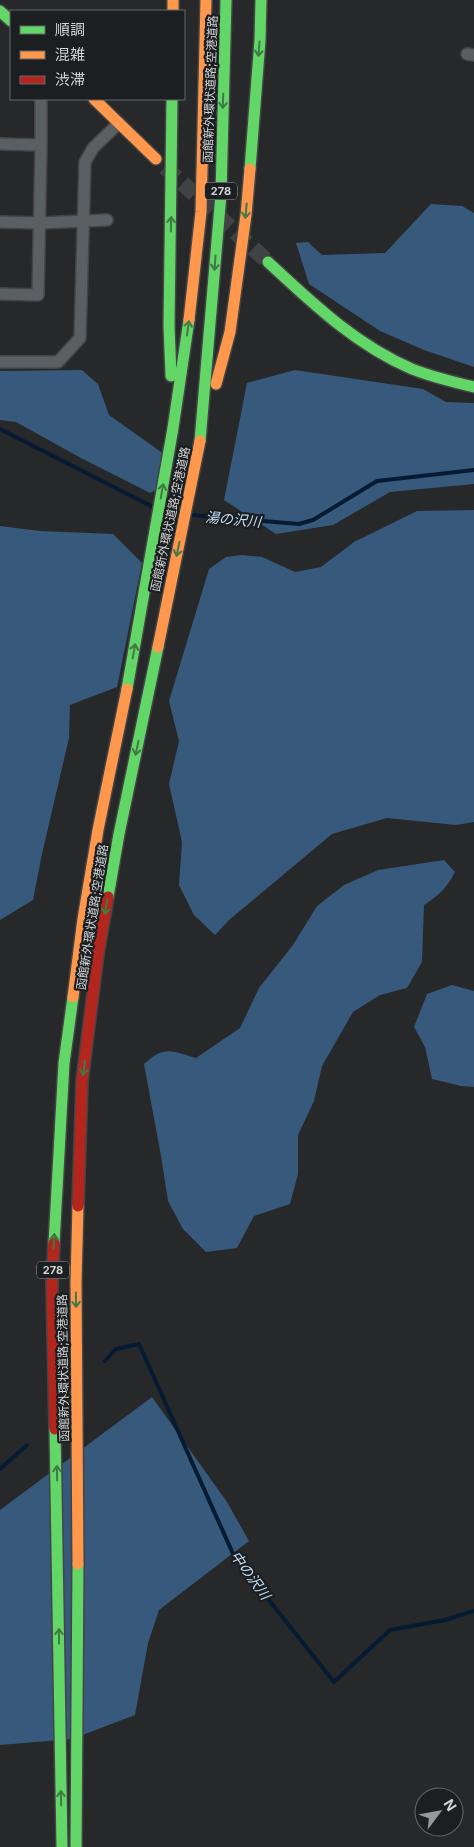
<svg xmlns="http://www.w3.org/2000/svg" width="474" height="1847" viewBox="0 0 474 1847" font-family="Inter,'Noto Sans JP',sans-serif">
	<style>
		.forest { fill: #37597b }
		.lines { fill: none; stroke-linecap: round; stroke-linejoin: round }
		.stream { stroke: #041b33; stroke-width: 4 }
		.secondary-tunnel { stroke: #414243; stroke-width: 16; stroke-dasharray: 16 8; stroke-linecap: butt }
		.street-casing { stroke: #434445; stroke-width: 14 }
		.fast-casing { stroke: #434445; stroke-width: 14 }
		.slow-casing { stroke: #434445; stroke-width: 14 }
		.jam-casing { stroke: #434445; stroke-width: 14 }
		.street { stroke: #5a5f64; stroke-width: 11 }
		.fast { stroke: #63d668; stroke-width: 11 }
		.slow { stroke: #ff974d; stroke-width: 11 }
		.jam { stroke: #b3261e; stroke-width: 11 }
		.oneway { stroke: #407a44 }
		.labels { text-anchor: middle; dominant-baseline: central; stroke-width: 4.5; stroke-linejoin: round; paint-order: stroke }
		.shield { fill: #1c1f21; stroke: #9c9ea0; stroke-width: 1 }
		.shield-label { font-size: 11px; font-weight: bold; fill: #d3d4d6 }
		.street-label { font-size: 12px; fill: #d3d4d6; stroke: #1c1f21 }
		.water-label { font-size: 14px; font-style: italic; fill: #c4ddf6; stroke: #1c1f21 }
	</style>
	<rect width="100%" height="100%" fill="#272829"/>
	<path class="forest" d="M431,204L462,206L474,213V367L424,350L380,331L309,284L296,243L308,242L322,255L385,253Z
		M82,370L98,384L109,415L164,454L170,483L150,493L81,458L16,422L0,420V371Z
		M295,370L423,389L446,402L474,403V484L390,492L333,525L276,534L224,500L247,383Z
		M474,510V822L456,825L387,818L332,834L229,920L215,935L194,915L179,885L182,842L169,784L179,741L169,701L209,569L226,557L242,555L262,557L295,572L321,567L354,542L417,511Z
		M0,526L40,531L113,534L142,563L117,687L70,705L69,738L42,854L33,900L0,920Z
		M444,860L455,872C446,889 439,895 424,905L422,962L407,988L380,995L353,1012L322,1066L314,1101L298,1135V1174L290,1204L254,1216L237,1248L206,1252L183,1229L168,1201L161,1156L144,1064C165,1045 171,1051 196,1058L240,1028L259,988L293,945L317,906L344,885L378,870Z
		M452,985L474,991V1087L461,1086L432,1079L425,1047L414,1027L427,994Z
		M152,1397L227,1502L249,1541L159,1610L148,1643L135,1715L72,1739L0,1745V1510Z"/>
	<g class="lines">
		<path class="stream" d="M0,429L153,507
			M164,512L180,514
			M192,515L299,524L313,520L377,481L474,470
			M105,1361L116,1349L139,1344L234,1556L334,1682L390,1630L445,1620L474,1611
			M0,1469L27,1445"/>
		<path class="secondary-tunnel" d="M165,167L268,262"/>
		<defs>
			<path id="street" d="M467,54L474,55
				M0,144L41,145V99
				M0,222L40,223L107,220
				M0,294L38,295L41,145
				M0,362H58L80,338L85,162L93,148L119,123"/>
			<path id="fast" d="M0,11L11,21
				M250,169L260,40L261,0
				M268,262C312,303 356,345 412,369C432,377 453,382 474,387
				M171,376L169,326L172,99
				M200,441L221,194L226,0
				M127,689L173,428L189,320
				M108,897L119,834L158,647
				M54,1243L64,1063L73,997
				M55,1429L62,1847
				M76,1847L78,1564"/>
			<path id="slow" d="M173,0V11
				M94,99L156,159
				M189,320L201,212L206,0
				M216,384L230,332L246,215L250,169
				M158,647L200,441
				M73,997L83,919L98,830L127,689
				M78,1564L76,1282L78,1206"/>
			<path id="jam" d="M78,1206L82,1081L98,954L108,897
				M54,1243L52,1285L55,1429"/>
		</defs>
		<use href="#street" class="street-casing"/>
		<use href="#fast" class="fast-casing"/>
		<use href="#slow" class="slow-casing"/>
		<use href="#jam" class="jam-casing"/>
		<use href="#street" class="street"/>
		<use href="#fast" class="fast"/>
		<use href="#slow" class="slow"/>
		<use href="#jam" class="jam"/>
	</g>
	<defs><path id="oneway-shaft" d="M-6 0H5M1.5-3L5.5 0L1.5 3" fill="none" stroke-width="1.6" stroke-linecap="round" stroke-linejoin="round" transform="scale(1.25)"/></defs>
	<g class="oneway">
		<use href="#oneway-shaft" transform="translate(259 49) rotate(94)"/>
		<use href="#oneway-shaft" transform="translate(223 101) rotate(92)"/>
		<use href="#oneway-shaft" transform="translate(246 211) rotate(95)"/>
		<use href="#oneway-shaft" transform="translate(171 224) rotate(-89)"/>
		<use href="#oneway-shaft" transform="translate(215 263) rotate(94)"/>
		<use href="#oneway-shaft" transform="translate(188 328) rotate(-82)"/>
		<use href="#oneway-shaft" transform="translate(162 491) rotate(-80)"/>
		<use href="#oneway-shaft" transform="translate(178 549) rotate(102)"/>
		<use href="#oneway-shaft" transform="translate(134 651) rotate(-80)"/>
		<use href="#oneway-shaft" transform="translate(137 748) rotate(102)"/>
		<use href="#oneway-shaft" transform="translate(106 907) rotate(100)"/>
		<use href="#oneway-shaft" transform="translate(84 1068) rotate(97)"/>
		<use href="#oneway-shaft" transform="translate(54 1241) rotate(-87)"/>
		<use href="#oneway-shaft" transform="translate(76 1300) rotate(89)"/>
		<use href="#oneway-shaft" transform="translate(57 1473) rotate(-91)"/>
		<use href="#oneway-shaft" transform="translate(59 1636) rotate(-90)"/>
		<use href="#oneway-shaft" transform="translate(61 1798) rotate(-91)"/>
	</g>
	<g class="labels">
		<g class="shield">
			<rect x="205" y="182.5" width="32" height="17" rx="4"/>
			<rect x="37" y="1261.5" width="32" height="17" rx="4"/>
		</g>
		<g class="shield-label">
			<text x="221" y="191">278</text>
			<text x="53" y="1270">278</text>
		</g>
		<g class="street-label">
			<text transform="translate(210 89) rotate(-88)">函館新外環状道路;空港道路</text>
			<text transform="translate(170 519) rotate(-78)">函館新外環状道路;空港道路</text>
			<text transform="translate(92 917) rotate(-81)">函館新外環状道路;空港道路</text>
			<text transform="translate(63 1368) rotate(-91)">函館新外環状道路;空港道路</text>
		</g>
		<g class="water-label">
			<text transform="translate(233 519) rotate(5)">湯の沢川</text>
			<text transform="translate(251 1575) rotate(54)">中の沢川</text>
		</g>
	</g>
	<rect x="10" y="10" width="175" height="90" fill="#1c1f21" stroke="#656769"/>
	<rect x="20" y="26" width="25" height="8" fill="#63d668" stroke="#656769"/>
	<text x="55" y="35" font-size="15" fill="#d3d4d6">順調</text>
	<rect x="20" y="51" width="25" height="8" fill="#ff974d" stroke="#656769"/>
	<text x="55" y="60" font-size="15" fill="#d3d4d6">混雑</text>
	<rect x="20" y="76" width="25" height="8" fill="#b3261e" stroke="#656769"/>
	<text x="55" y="85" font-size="15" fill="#d3d4d6">渋滞</text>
	<g transform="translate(439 1812) rotate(58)"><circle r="24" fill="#1c1f21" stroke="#656769"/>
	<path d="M0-4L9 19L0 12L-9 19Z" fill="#979899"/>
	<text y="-8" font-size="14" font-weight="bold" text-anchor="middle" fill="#d3d4d6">N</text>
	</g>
</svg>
